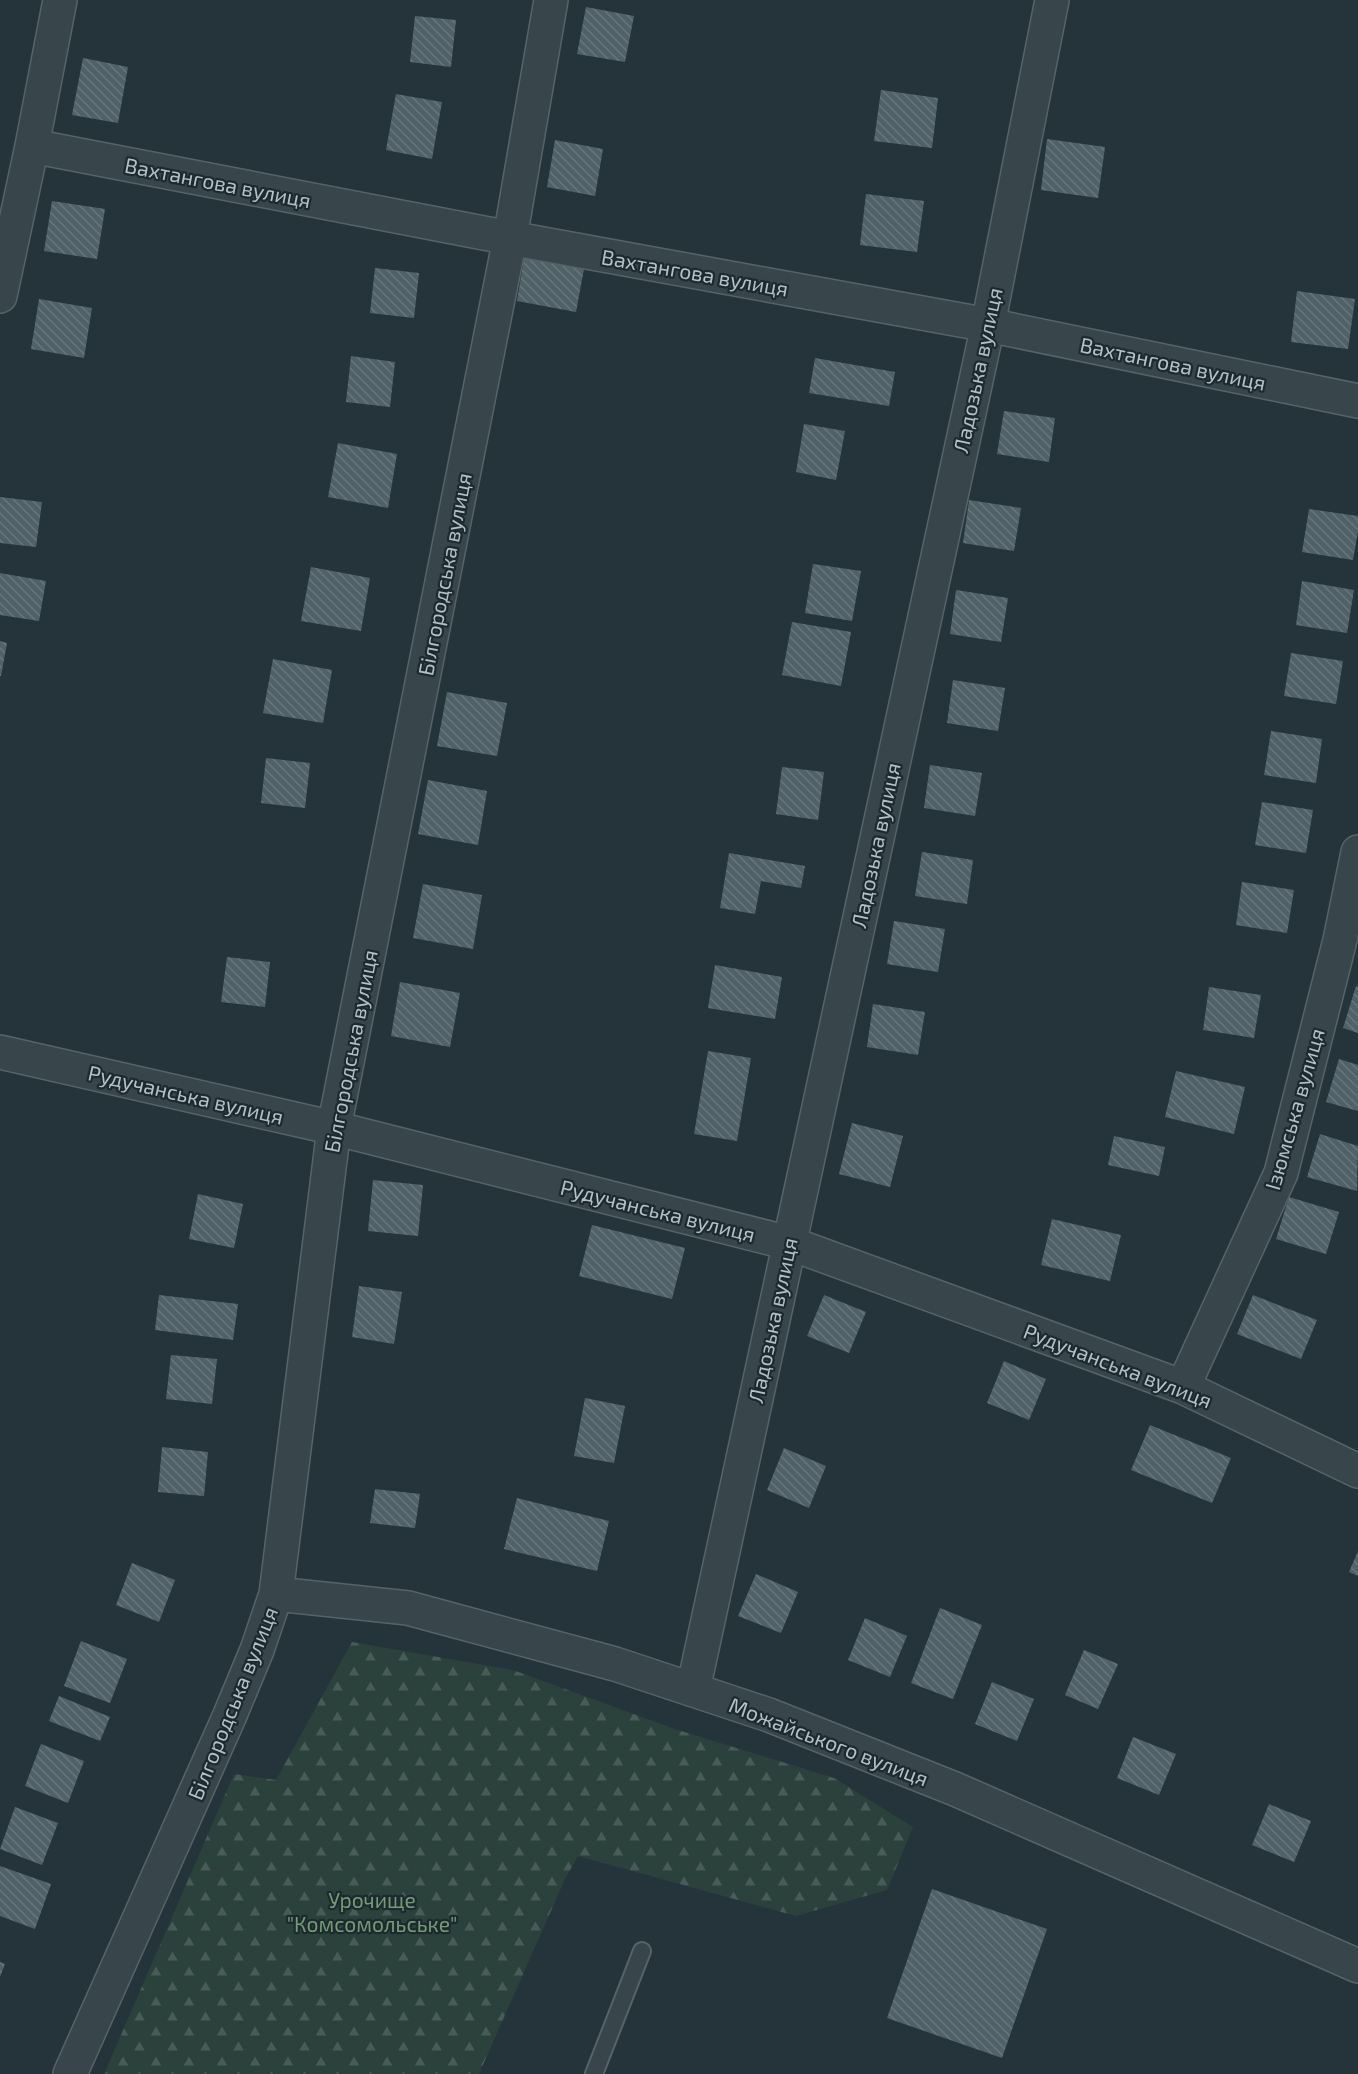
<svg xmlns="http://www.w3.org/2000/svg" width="1358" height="2074" viewBox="0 0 1358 2074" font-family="'Exo 2',sans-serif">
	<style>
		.forest { fill: url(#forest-firs) }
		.building { fill: url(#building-back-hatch) }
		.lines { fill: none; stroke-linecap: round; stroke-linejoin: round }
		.lane-casing { stroke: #566369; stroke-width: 20 }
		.street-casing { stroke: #566369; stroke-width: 36 }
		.lane { stroke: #38454b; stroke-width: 16 }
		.street { stroke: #38454b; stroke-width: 33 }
		.labels { text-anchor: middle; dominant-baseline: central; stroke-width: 4.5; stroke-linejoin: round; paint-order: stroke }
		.street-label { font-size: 21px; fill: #b4c0c6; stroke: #1d2a30 }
		.park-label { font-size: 21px; fill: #759b74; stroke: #1d2a30 }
	</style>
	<defs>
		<pattern id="forest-firs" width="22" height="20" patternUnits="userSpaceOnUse" patternTransform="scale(1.5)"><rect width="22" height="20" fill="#2b413c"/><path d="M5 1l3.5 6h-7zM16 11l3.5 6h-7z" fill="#475b57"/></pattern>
		<pattern id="building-back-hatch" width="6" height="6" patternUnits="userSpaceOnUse" patternTransform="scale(1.5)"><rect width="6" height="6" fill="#506168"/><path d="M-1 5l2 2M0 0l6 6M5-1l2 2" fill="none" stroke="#67767c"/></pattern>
	</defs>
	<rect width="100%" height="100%" fill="#25343b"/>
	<path class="forest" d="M352,1642L513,1670L675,1729L834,1778L913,1827L887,1890L796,1916L578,1856L565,1879L479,2074H104L234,1774L276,1780Z"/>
	<path class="building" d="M586,7L634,16L625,62L577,54Z
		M415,16L456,20L451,67L410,62Z
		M83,58L128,67L118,123L72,115Z
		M881,90L938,98L932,148L874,141Z
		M396,94L442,102L432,159L386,150Z
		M1047,139L1105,147L1098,198L1041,190Z
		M555,140L603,149L595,196L547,187Z
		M866,194L924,201L917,252L860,245Z
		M52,201L105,209L97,259L44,251Z
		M526,247L586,258L576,312L517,301Z
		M375,268L419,273L414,318L370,313Z
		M1297,291L1355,299L1348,349L1291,342Z
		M39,299L92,308L84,358L31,349Z
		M351,356L395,362L390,407L346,402Z
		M815,358L895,372L889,406L809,393Z
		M1004,411L1055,418L1049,462L997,454Z
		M804,424L845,431L836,480L796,472Z
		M338,443L397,454L388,508L328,497Z
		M0,497L42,502L36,547L0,543Z
		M969,500L1021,508L1014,551L963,543Z
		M1309,509L1358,516V531L1353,560L1302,552Z
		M813,564L861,571L852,621L805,613Z
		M311,567L370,578L361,631L301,621Z
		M0,573L46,581L39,621L0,615Z
		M1302,581L1354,590L1347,633L1296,625Z
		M956,590L1008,598L1001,642L950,634Z
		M792,622L851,632L841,686L782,675Z
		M0,641L7,643L1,676H0Z
		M1291,653L1343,661L1336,704L1284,696Z
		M273,659L332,670L323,723L263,713Z
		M953,680L1005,688L998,731L947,723Z
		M447,692L507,703L497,756L437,746Z
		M1271,731L1322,739L1316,783L1264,775Z
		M266,758L310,763L305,808L261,803Z
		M930,765L982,773L975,816L924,808Z
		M782,767L824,772L818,820L776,814Z
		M428,780L487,791L478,845L418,834Z
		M1262,802L1313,810L1306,853L1255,845Z
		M922,852L973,860L967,904L915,896Z
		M729,853L805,866L801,888L761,881L755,914L720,908Z
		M1242,882L1294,890L1287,933L1236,925Z
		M423,884L482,895L473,949L413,938Z
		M894,921L945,929L938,972L887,964Z
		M227,957L270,962L265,1007L221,1002Z
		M715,965L782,977L775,1019L708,1008Z
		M400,982L460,993L450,1047L391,1036Z
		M1356,986L1358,987V1033L1343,1028Z
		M1209,987L1261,995L1254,1038L1203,1030Z
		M873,1004L925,1012L918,1055L867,1047Z
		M708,1051L751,1058L737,1141L694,1134Z
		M1339,1059L1358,1065V1111L1326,1102Z
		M1176,1071L1245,1087L1234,1134L1165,1117Z
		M852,1123L903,1136L890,1187L839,1174Z
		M1320,1134L1358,1146L1357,1191L1307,1177Z
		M1114,1136L1165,1147L1159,1176L1108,1165Z
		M373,1180L423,1185L418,1236L368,1231Z
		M198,1194L243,1204L234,1248L189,1239Z
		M1289,1197L1339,1212L1326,1254L1276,1239Z
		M1052,1219L1121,1235L1110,1281L1041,1265Z
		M592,1225L685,1248L672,1299L579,1276Z
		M359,1286L402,1292L394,1344L352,1337Z
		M159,1295L238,1304L233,1340L155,1330Z
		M824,1295L866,1312L849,1353L807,1336Z
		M1253,1295L1317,1320L1301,1359L1237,1334Z
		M171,1355L217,1359L212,1404L166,1399Z
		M1004,1361L1046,1379L1029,1420L987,1403Z
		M585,1398L625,1406L614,1463L574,1456Z
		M1150,1425L1231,1458L1212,1503L1131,1470Z
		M162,1447L208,1452L204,1496L158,1492Z
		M784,1448L826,1466L809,1508L767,1490Z
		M375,1489L420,1494L415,1528L370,1523Z
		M517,1498L609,1521L597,1571L504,1549Z
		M1358,1551V1576L1349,1572Z
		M132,1563L175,1580L159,1622L116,1605Z
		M756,1574L798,1592L781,1633L738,1616Z
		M940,1608L982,1625L953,1699L911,1683Z
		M865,1618L907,1636L890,1677L848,1660Z
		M81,1641L127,1659L110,1703L64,1686Z
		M1084,1650L1118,1664L1098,1709L1065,1695Z
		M992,1682L1034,1699L1017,1741L975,1724Z
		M59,1696L110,1717L100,1741L49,1721Z
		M1133,1737L1176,1754L1159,1795L1117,1778Z
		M41,1744L84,1761L68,1803L25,1786Z
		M1269,1804L1311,1821L1294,1862L1252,1845Z
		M15,1807L58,1823L42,1865L0,1849Z
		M0,1866L51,1884L35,1929L0,1916Z
		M932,1889L1047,1929L1002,2058L887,2018Z
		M0,1962L5,1964L0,1977Z"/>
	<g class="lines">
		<defs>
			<path id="lane" d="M594,2074L642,1951"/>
			<path id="street" d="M32,146L510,238L988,325L1358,401
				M0,296L32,146L60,0
				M0,1052L334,1128L789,1243L1183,1387L1358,1471
				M1183,1387L1281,1173L1340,940L1358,852
				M276,1594L408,1608L615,1664L769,1715L955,1789L1358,1966
				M693,1690L988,325L1052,0
				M70,2074L230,1715L257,1650L276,1594L334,1128L510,238L551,0"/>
		</defs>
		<use href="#lane" class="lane-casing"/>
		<use href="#street" class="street-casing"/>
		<use href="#lane" class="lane"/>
		<use href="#street" class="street"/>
	</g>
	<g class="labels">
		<g class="street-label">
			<text transform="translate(218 182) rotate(11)">Вахтангова вулиця</text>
			<text transform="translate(695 272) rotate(10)">Вахтангова вулиця</text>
			<text transform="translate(1173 363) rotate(12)">Вахтангова вулиця</text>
			<text transform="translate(977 370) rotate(-78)">Ладозька вулиця</text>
			<text transform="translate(444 574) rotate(-79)">Білгородська вулиця</text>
			<text transform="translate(875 845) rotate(-78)">Ладозька вулиця</text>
			<text transform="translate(350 1051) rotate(-79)">Білгородська вулиця</text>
			<text transform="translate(186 1094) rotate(13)">Рудучанська вулиця</text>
			<text transform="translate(1294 1109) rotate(-74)">Ізюмська вулиця</text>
			<text transform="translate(658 1210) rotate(14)">Рудучанська вулиця</text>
			<text transform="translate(772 1320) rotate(-78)">Ладозька вулиця</text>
			<text transform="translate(1118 1365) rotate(21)">Рудучанська вулиця</text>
			<text transform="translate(232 1703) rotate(-68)">Білгородська вулиця</text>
			<text transform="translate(829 1741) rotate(21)">Можайського вулиця</text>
		</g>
		<g class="park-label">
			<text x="372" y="1899">Урочище<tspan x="372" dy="24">"Комсомольське"</tspan></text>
		</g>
	</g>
</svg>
